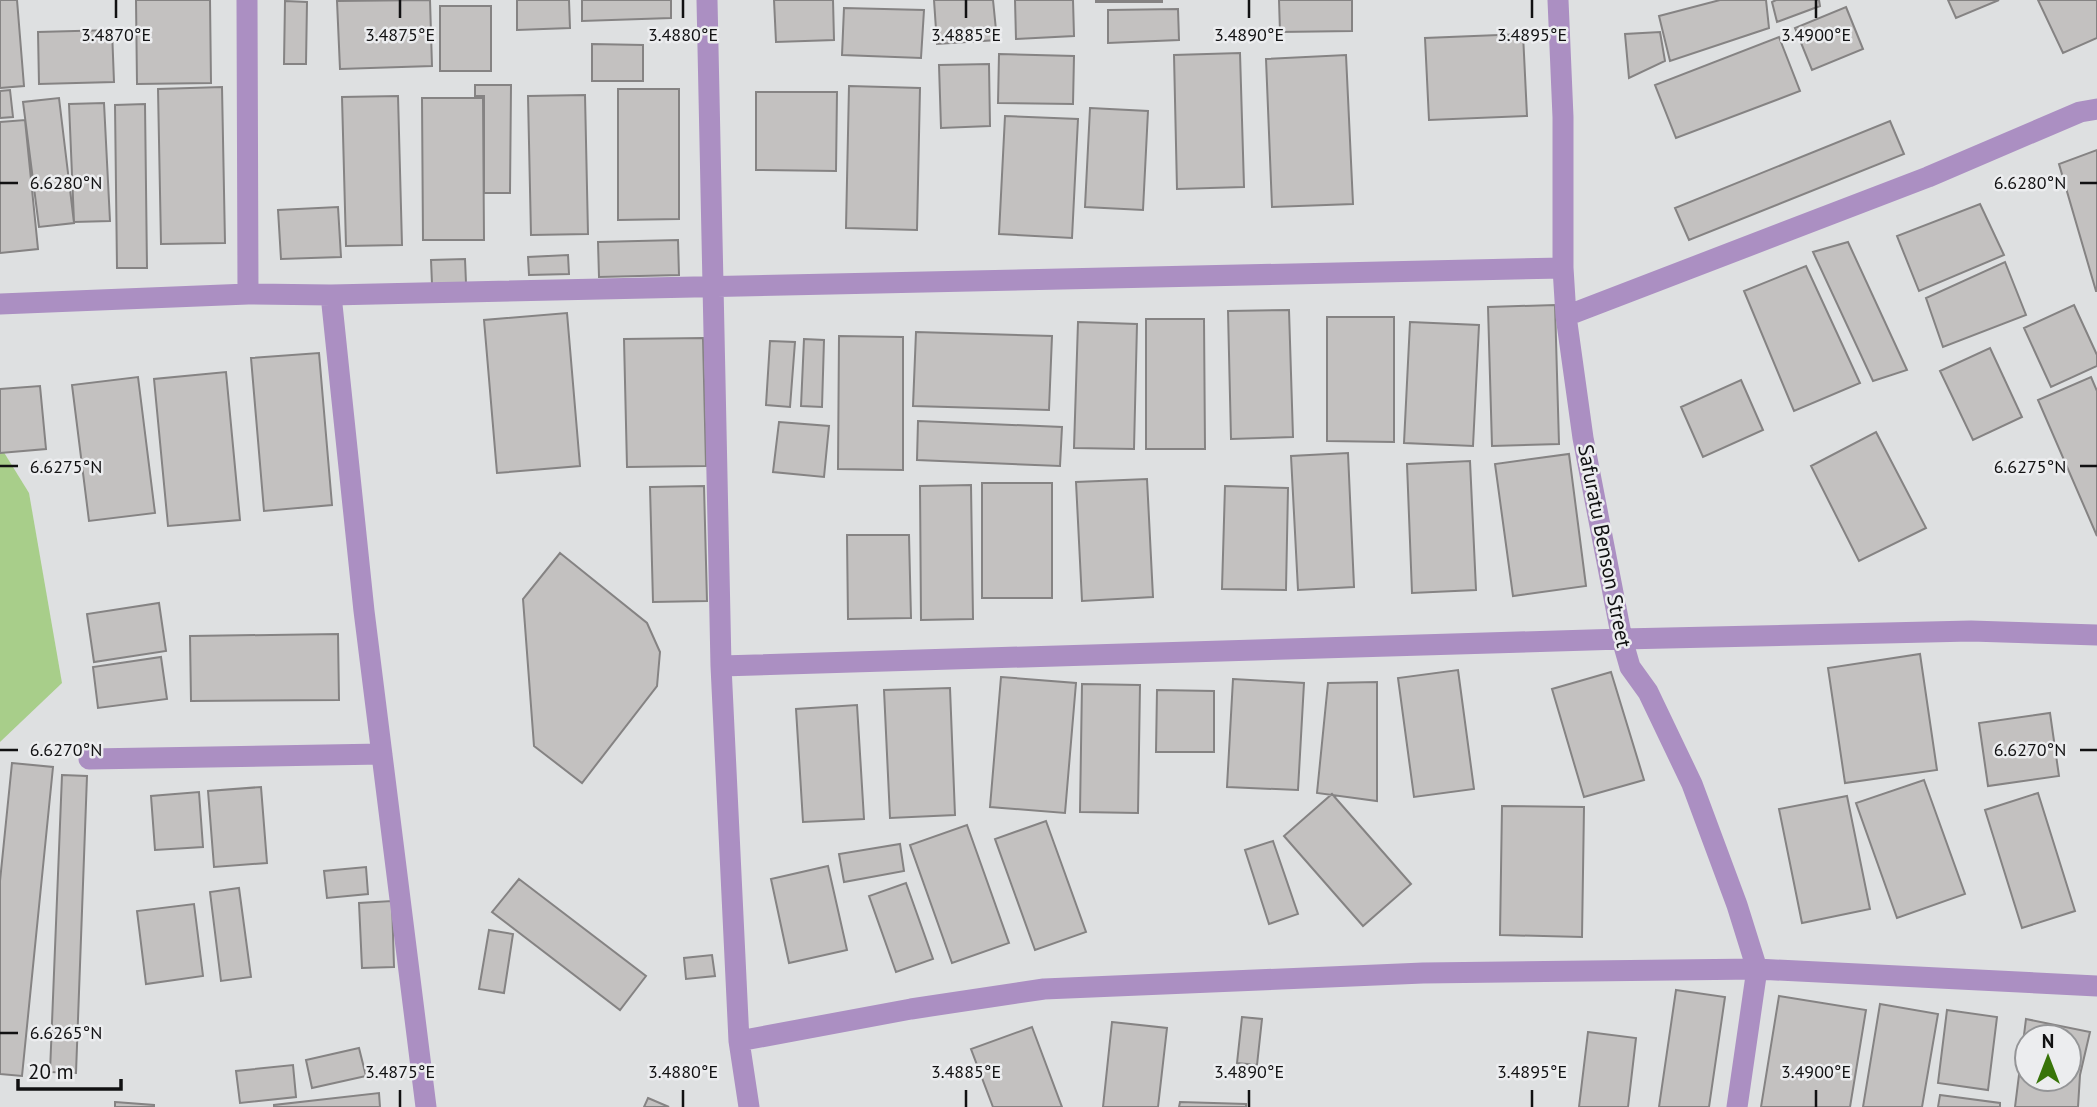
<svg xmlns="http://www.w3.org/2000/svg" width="2097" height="1107" viewBox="0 0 2097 1107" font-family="'PT Sans',sans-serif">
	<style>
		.green { fill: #a8ce8a }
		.building { fill: #c3c1c0; stroke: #858383; stroke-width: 2; fill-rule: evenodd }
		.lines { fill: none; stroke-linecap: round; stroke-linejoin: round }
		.minor { stroke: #ab8fc2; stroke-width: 21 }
		.ticks { fill: none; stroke: #111112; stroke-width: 2.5 }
		.labels { text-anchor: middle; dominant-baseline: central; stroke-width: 5; stroke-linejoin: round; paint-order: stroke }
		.street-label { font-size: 21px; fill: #111112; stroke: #ecedef }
		.ticks-label { font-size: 18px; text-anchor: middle; fill: #111112; stroke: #ecedef; stroke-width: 5; stroke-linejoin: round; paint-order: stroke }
	</style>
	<rect width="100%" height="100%" fill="#dee0e1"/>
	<path class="green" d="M0,446L29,493L62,683L0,742Z"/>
	<path class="building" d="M0,0H17L24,86L0,88Z
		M136,0H210L211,83L137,84Z
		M430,0L432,66L340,69L337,1Z
		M517,0H569L570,28L517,30Z
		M582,0H671V18L582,21Z
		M774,0H833L834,40L776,42Z
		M934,0H993L997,40L937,44Z
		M1015,0H1073L1074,36L1016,39Z
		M1096,0H1162V2H1096Z
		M1279,0H1352V31L1280,32Z
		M1720,0H1766L1769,28L1670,61L1659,16Z
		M1776,0H1819L1820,6L1777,22L1772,2Z
		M1948,0H1999L1956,18Z
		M2038,0H2097V38L2063,53Z
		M285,1L307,2L306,64H284Z
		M440,6H491V71H440Z
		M1846,7L1863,49L1812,70L1795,28Z
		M844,8L924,10L921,58L842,55Z
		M1178,9L1179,40L1108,43V10Z
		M112,30L114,82L39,84L38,32Z
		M1660,32L1665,61L1629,78L1625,34Z
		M1523,34L1527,116L1429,120L1425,38Z
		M1779,37L1800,91L1676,138L1655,85Z
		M592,44L643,45V81H592Z
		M1240,53L1244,187L1177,189L1174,55Z
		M999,54L1074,56L1073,104L998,103Z
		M1346,55L1353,204L1272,207L1266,59Z
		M989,64L990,126L941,128L939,65Z
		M475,85H511L510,193H484V96H475Z
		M849,86L920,88L917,230L846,228Z
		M222,87L225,243L161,244L158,89Z
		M618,89H679V219L618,220Z
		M10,90L13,117L0,118V91Z
		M756,92H837L836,171L756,170Z
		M585,95L588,234L531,235L528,96Z
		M398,96L402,245L346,246L342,97Z
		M59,98L74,223L39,227L23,102Z
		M422,98H483L484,240H423Z
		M104,103L110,221L74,222L69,104Z
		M145,104L147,268H117L115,105Z
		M1090,108L1148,111L1143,210L1085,207Z
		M1005,116L1078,119L1072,238L999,234Z
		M25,120L38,249L0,253V122Z
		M1890,121L1904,154L1689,240L1675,208Z
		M2097,150V291H2096L2059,164Z
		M1980,204L2004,255L1919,291L1897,236Z
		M338,207L341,257L281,259L278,210Z
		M678,240L679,275L599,277L598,242Z
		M1848,242L1907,370L1873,381L1813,252Z
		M568,255L569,274L529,275L528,257Z
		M465,259L466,283L432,284L431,260Z
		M2005,262L2026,315L1943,347L1926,298Z
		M1806,266L1860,383L1794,411L1744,291Z
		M1555,305L1559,444L1492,446L1488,307Z
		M2074,305L2097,355V366L2051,387L2024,328Z
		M1289,310L1293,437L1231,439L1228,311Z
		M567,313L580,466L497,473L484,320Z
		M1327,317H1394V442L1327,441Z
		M1146,319H1204L1205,449H1146Z
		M1078,322L1137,324L1134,449L1074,448Z
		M1410,322L1479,325L1473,446L1404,443Z
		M916,332L1052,336L1049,410L913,406Z
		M839,336L903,337V470L838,469Z
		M703,338L706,466L627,467L624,339Z
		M804,339L824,340L822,407L801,406Z
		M770,341L795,342L790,407L766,405Z
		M1990,348L2022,417L1973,440L1940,371Z
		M319,353L332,505L264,511L251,358Z
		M226,372L240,520L168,526L154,379Z
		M138,377L155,513L89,521L72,385Z
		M2091,377L2097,391V536L2038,400Z
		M1741,380L1763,430L1703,457L1681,407Z
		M40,386L46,449L0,453V389Z
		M918,421L1062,427L1060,466L917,460Z
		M779,422L829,426L824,477L773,472Z
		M1876,432L1926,528L1859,561L1811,466Z
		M1348,453L1354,587L1298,590L1291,456Z
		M1569,454L1586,586L1513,596L1495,464Z
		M1470,461L1476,590L1412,593L1407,464Z
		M1147,479L1153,597L1082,601L1076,482Z
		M982,483H1052V598H982Z
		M971,485L973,619L921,620L920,486Z
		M704,486L707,601L653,602L650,487Z
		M1225,486L1288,488L1286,590L1222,589Z
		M847,535H909L911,618L848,619Z
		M560,553L647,623L660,652L657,686L582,783L534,746L523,599Z
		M159,603L166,651L94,662L87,614Z
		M338,634L339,700L191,701L190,636Z
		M1920,654L1937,770L1845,783L1828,668Z
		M161,657L167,699L98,708L93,667Z
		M1458,670L1474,789L1414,797L1398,678Z
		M1611,672L1644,780L1584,797L1552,689Z
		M1001,677L1076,683L1065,813L990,807Z
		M1233,679L1304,683L1298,790L1227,787Z
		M1377,682V801L1317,793L1328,683Z
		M1082,684L1140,685L1138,813L1080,812Z
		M950,688L955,815L890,818L884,690Z
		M1157,690L1214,691V752H1156Z
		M857,705L864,819L803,822L796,709Z
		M2050,713L2059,776L1988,786L1979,723Z
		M12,763L53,767L22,1076L0,1074V881Z
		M62,775L87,776L76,1073L50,1072Z
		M1924,780L1965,894L1897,918L1856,803Z
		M261,787L267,863L214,867L208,791Z
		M199,792L203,847L155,850L151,796Z
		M2038,793L2075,911L2022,928L1985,810Z
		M1332,794L1411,884L1363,926L1284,836Z
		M1847,796L1870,909L1802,923L1779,809Z
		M1502,806L1584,807L1582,937L1500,935Z
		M1046,821L1086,932L1035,950L995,839Z
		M967,825L1009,943L952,963L910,845Z
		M1273,841L1298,914L1269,924L1245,850Z
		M900,844L904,871L844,882L839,854Z
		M828,866L847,950L789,963L771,879Z
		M366,867L368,894L327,898L324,871Z
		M519,879L646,976L620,1010L492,912Z
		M906,883L933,959L896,972L869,896Z
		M239,888L251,977L221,981L210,892Z
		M392,901L394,967L362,968L359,903Z
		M194,904L203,976L146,984L137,911Z
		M489,930L513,934L504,993L479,989Z
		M712,955L715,976L686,979L684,958Z
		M1676,990L1725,997L1709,1107H1659Z
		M1779,996L1866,1010L1850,1107H1761Z
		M1880,1004L1938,1014L1922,1107H1863Z
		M1947,1010L1997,1017L1988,1090L1938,1083Z
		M1242,1017L1262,1019L1257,1065L1237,1063Z
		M2026,1019L2090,1032L2080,1075L2078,1107H2015ZM2027,1037H2069V1079H2027Z
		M1112,1022L1167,1028L1158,1107H1103Z
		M1032,1027L1062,1107H993L971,1049Z
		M1588,1032L1636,1038L1628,1107H1579Z
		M359,1048L366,1076L312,1088L306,1060Z
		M293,1065L296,1097L240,1103L236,1071Z
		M379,1093L380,1107H274V1105Z
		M1940,1095L2000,1103V1107H1938Z
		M648,1098L669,1107H644Z
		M115,1102L154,1105V1107H115Z
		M1180,1102L1246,1104V1107H1179Z"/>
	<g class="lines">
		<path class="minor" d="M247,0L248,294
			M707,0L721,666L739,1041L749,1107
			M1558,0L1563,117V268L1566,316L1583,438L1622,639L1630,667L1648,692L1692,784L1737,905L1757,969L1737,1107
			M331,295L364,611L426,1107
			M0,304L248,294L331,295L1563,268
			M1566,316L1928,177L2080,112L2097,109
			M721,666L1622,639L1971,631L2097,635
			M89,759L382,754
			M739,1041L911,1009L1044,989L1423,973L1757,969L2097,986"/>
	</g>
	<path class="ticks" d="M116,0V18M400,0V18M683,0V18M966,0V18M1249,0V18M1532,0V18M1816,0V18M0,183H18M2080,183H2097M0,466H18M2080,466H2097M0,750H18M2080,750H2097M0,1033H18M400,1090V1107M683,1090V1107M966,1090V1107M1249,1090V1107M1532,1090V1107M1816,1090V1107"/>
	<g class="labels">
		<g class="street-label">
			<text transform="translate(1605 546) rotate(79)">Safuratu Benson Street</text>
		</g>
	</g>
	<g class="ticks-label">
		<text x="116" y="41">3.4870°E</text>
		<text x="400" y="41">3.4875°E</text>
		<text x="683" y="41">3.4880°E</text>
		<text x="966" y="41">3.4885°E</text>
		<text x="1249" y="41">3.4890°E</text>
		<text x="1532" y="41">3.4895°E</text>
		<text x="1816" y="41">3.4900°E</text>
		<text x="66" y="189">6.6280°N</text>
		<text x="2030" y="189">6.6280°N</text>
		<text x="66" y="473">6.6275°N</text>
		<text x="2030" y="473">6.6275°N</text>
		<text x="66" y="756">6.6270°N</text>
		<text x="2030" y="756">6.6270°N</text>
		<text x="66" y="1039">6.6265°N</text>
		<text x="400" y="1078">3.4875°E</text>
		<text x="683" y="1078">3.4880°E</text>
		<text x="966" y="1078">3.4885°E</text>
		<text x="1249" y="1078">3.4890°E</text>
		<text x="1532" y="1078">3.4895°E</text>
		<text x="1816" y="1078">3.4900°E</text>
	</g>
	<g transform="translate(2048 1058)"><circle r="33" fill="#ecedef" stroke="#949597" stroke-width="2"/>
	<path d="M0-5L12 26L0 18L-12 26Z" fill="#387409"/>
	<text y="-10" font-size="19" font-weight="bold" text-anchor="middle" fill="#111112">N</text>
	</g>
	<path d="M18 1079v10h103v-10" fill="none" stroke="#111112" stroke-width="3.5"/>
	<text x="28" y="1079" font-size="21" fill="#111112" stroke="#ecedef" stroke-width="5" paint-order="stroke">20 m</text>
</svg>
